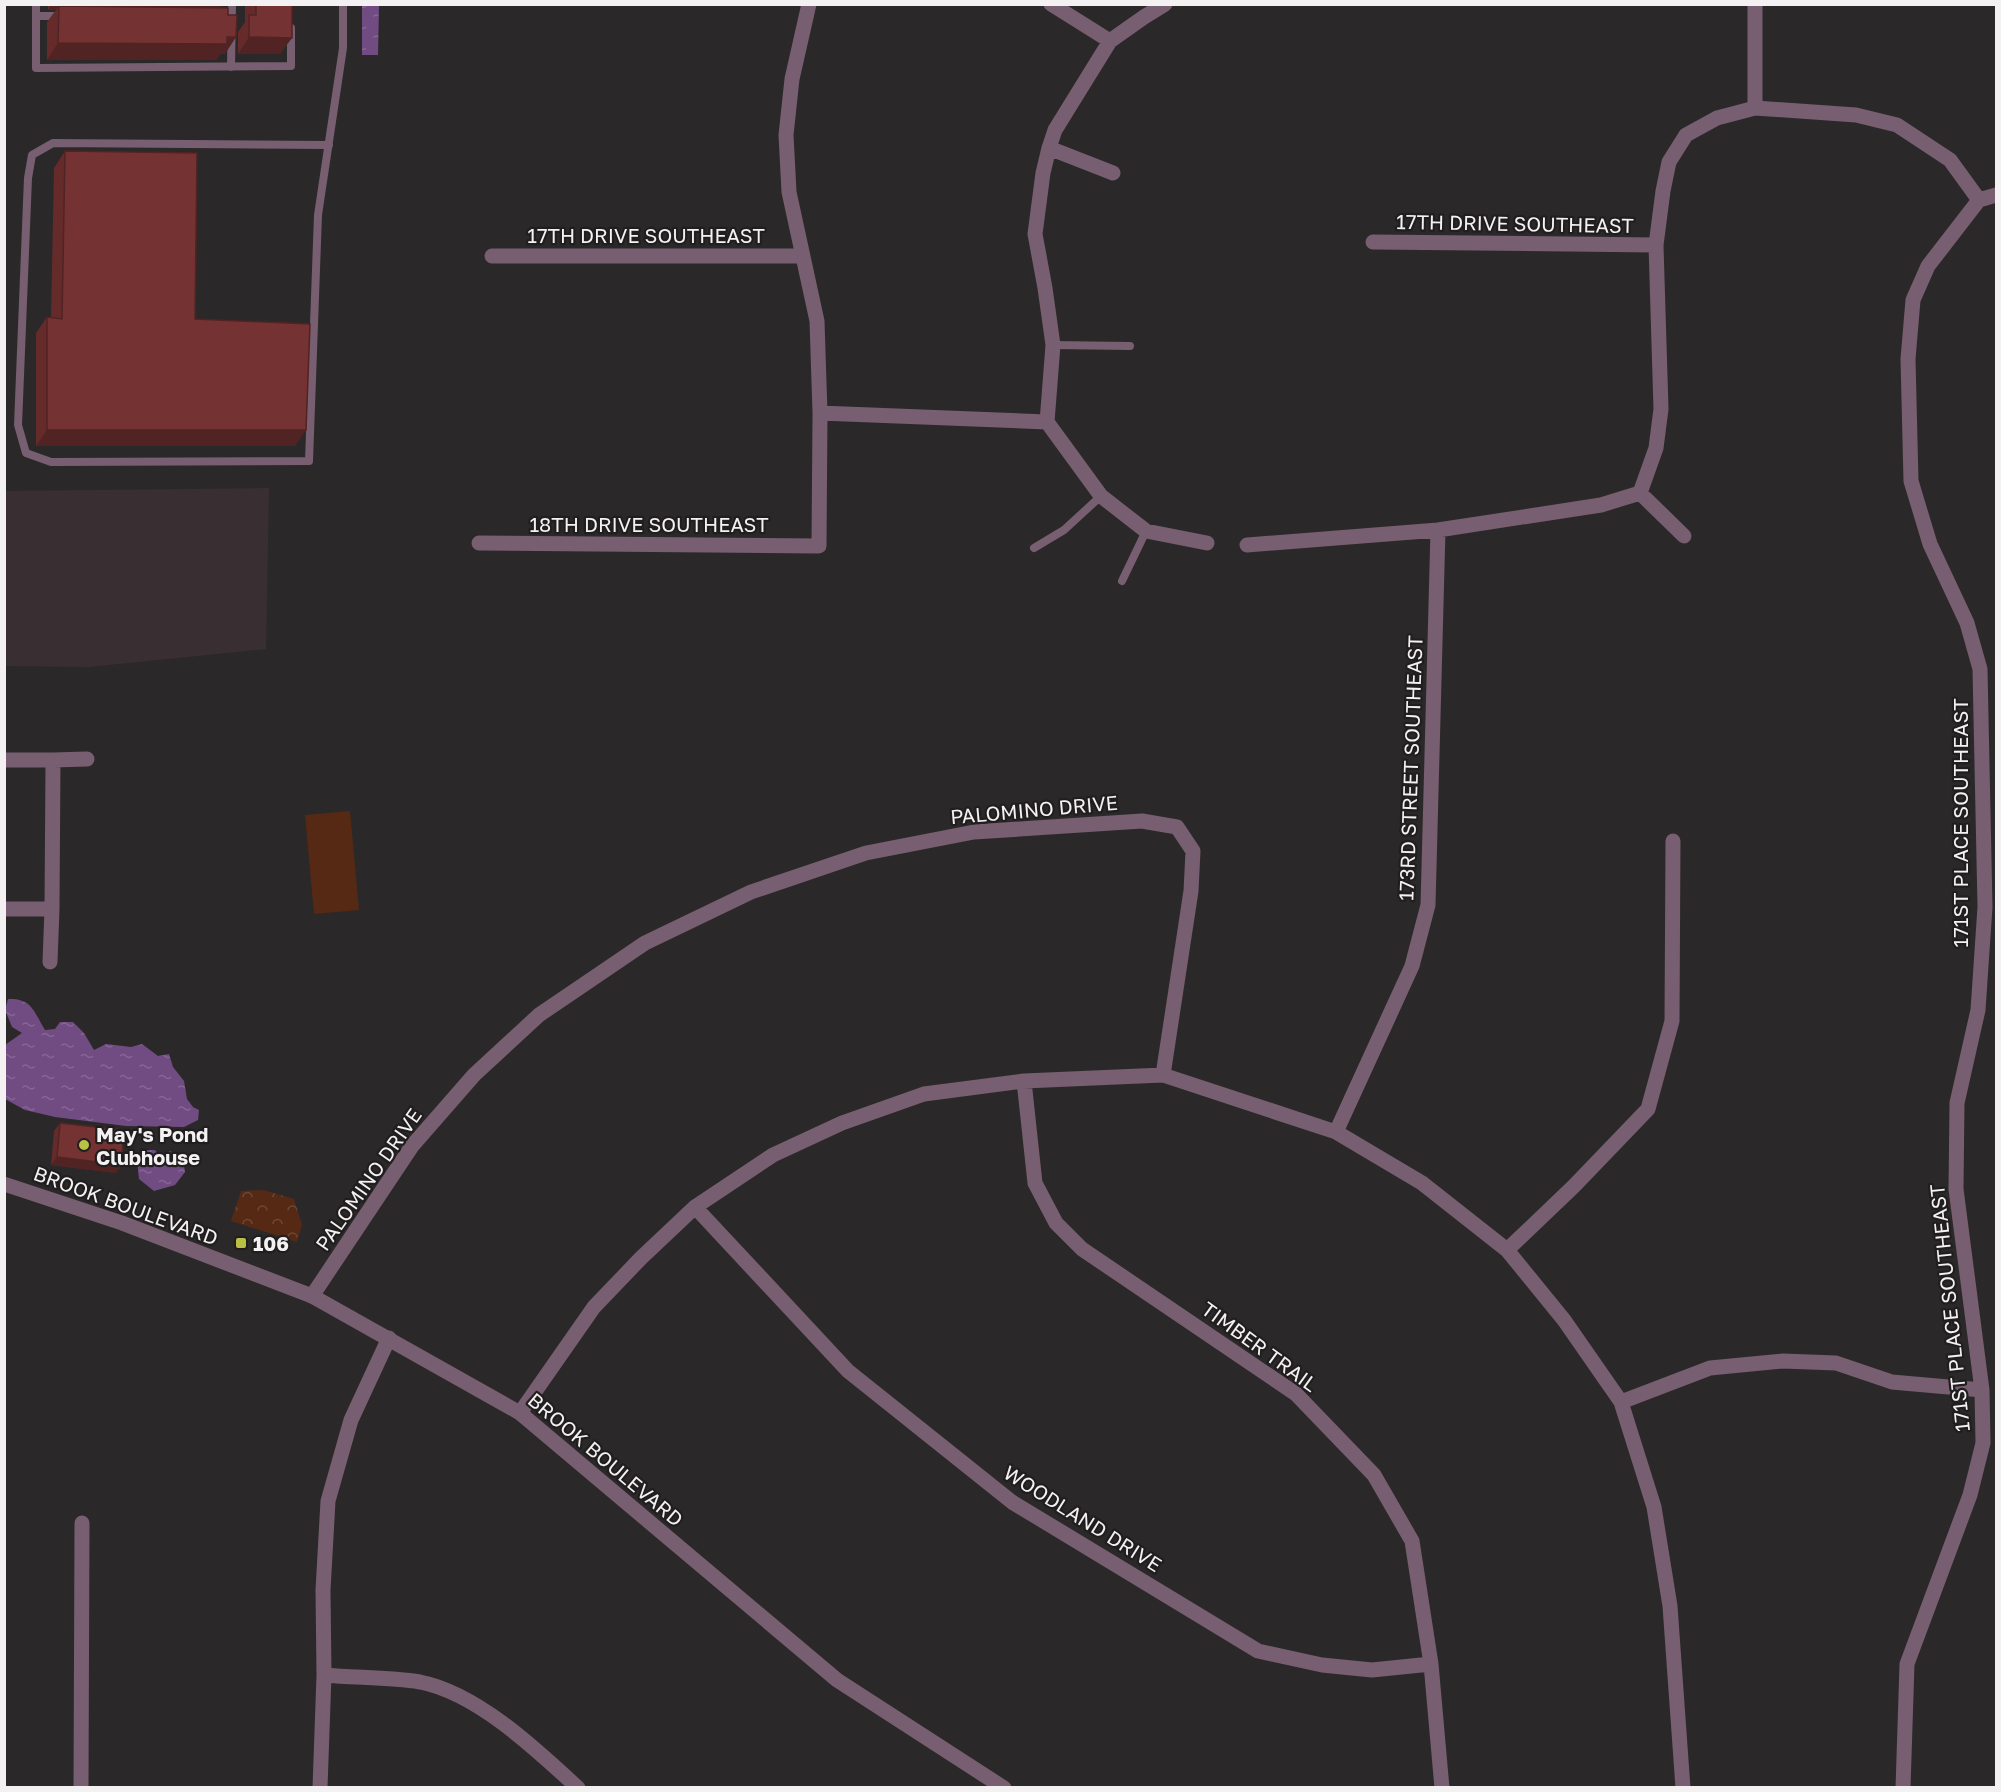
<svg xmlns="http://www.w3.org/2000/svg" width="2001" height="1792" viewBox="0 0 2001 1792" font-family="'Golos Text',sans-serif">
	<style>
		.built { fill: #392f32 }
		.park { fill: url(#park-crowns) }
		.pitch { fill: #552914 }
		.water { fill: url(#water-ripples) }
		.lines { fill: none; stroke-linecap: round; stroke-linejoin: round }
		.service { stroke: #775e70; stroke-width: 8 }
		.minor { stroke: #775e70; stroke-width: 15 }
		.tertiary { stroke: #775e70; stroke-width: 15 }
		.wall { fill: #652b2b }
		.shaded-wall { fill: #522323 }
		.building { fill: #753232; stroke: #522323; stroke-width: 1.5 }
		.poi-dot { fill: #bac045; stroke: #211e1f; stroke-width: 2 }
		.labels { text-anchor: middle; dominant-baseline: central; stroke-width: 4.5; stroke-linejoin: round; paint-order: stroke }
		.street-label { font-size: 20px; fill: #f4f1f2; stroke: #211e1f }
		.poi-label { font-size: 20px; font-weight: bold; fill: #f4f1f2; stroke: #211e1f; text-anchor: start }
	</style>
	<defs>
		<pattern id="park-crowns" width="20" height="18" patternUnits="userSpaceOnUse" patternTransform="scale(1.5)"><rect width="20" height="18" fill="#552914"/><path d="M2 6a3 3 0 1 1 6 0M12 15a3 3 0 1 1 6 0" fill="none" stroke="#6e4837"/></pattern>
		<pattern id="water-ripples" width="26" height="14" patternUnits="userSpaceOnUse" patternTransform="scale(1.5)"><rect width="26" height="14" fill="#714c83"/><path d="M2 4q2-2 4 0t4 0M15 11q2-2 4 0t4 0" fill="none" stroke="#866695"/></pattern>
	</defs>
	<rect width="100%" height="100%" fill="#2b2829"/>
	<path class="built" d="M269,488L266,649L89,667L5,666V491Z"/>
	<path class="park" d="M263,1190L294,1199L302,1225L297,1242L231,1221L241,1191Z"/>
	<path class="pitch" d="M350,811L359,910L314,914L305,815Z"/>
	<path class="water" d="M362,5H379L378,55H362Z
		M8,999C32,998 34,1012 45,1030L55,1029L60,1022H73L84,1033L94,1050L106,1044L131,1047L142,1044L158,1056L169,1054L173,1067L184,1081L187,1099L193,1107L199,1110L198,1120L184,1127L126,1126L55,1117L25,1110L5,1099V1045L22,1033L12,1027L5,1010Z
		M146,1150H155L159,1155L165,1156L170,1151L183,1158L185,1172L175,1185L154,1191L139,1179L137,1161Z"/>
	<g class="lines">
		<path class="service" d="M36,4V68L291,66V28
			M36,16H63
			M231,67L232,4
			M329,145L53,143L32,155L28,178L18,425L26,453L51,462L309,461L318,215L343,48V4
			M1053,345L1130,346
			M1034,548L1064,530L1101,496
			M1122,581L1146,531"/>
		<path class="minor" d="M1051,4L1110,41
			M1755,4V108
			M1049,148L1113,173
			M1373,242L1656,245
			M492,256H801
			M820,413L1047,422
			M1047,422L1053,345L1045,288L1035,234L1043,173L1049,148L1055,130L1110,41L1144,17L1165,4
			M1047,422L1101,496L1146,531L1207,543
			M1684,536L1640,493L1656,448L1661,409L1656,245L1663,191L1669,162L1686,135L1717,118L1755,108L1856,115L1897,125L1950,160L1979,200L1996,195
			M479,543L819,546L820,413L817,321L789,192L786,135L792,79L809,4
			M1247,545L1438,530L1601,505L1640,493
			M4,760H53L52,909H4
			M53,760L87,759
			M50,962L52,909
			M1024,1081L1035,1183L1056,1223L1082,1249L1296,1394L1374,1475L1412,1541L1431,1664L1442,1788
			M1336,1132L1412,966L1428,905L1438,530
			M695,1207L848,1371L1012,1502L1258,1651L1322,1665L1372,1670L1431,1664
			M1507,1250L1574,1186L1648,1109L1672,1021L1673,841
			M312,1296L412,1146L474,1075L539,1015L645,943L751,892L866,853L974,832L1142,821L1177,827L1193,851L1191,891L1163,1075
			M1621,1402L1710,1368L1783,1361L1836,1363L1892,1382L1982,1390
			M520,1413L594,1307L641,1258L695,1207L773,1155L842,1123L924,1094L1024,1081L1163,1075L1336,1132L1422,1183L1507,1250L1564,1320L1621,1402L1654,1507L1670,1606L1683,1788
			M324,1675C355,1678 389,1677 420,1682C477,1693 537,1750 578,1788
			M81,1788L82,1523
			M320,1788L324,1675L323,1590L328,1501L351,1420L389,1338
			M1903,1788L1907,1664L1970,1495L1983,1443L1982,1390L1956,1189L1957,1103L1978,1010L1985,907L1980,669L1967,623L1930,544L1911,481L1908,359L1913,300L1928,266L1979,200"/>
		<path class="tertiary" d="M4,1184L122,1223L312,1296L520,1413L837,1680L1004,1788"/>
	</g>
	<path class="wall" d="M48,4H221L219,8L225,54H220L216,60H47V22L56,10H48Z
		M245,4H292L280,54H238V32L245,22Z
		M65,151L195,319L295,446H36V333L47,317H51L54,168Z
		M60,1123L116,1173L51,1165L54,1131Z"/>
	<path class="shaded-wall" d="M51,4H221L216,11L59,6L56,10H48Z
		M236,37L225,54H220L216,60H47L58,43Z
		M249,37L292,38L280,54H238Z
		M47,430H306L295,446H36Z
		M57,1157L122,1165L116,1173L51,1165Z"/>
	<path class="building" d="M256,4H292V38L249,37V15H256Z
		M59,6L228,8V15H237L236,37H227V44L58,43Z
		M65,151L197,153L195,319L310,324L306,430H47V317L62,319Z
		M60,1123L123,1130L122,1165L57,1157Z"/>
	<g class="poi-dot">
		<circle cx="84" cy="1145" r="6"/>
		<rect x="235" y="1237" width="12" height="12" rx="3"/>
	</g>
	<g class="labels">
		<g class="street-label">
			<text transform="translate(1515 223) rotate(1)">17TH DRIVE SOUTHEAST</text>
			<text x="646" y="235">17TH DRIVE SOUTHEAST</text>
			<text x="649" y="524">18TH DRIVE SOUTHEAST</text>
			<text transform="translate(1410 768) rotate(-88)">173RD STREET SOUTHEAST</text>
			<text transform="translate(1034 809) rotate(-5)">PALOMINO DRIVE</text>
			<text transform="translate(1960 823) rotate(-90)">171ST PLACE SOUTHEAST</text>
			<text transform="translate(368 1179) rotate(-55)">PALOMINO DRIVE</text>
			<text transform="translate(126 1205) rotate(20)">BROOK BOULEVARD</text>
			<text transform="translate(1949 1308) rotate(-96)">171ST PLACE SOUTHEAST</text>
			<text transform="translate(1260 1346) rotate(36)">TIMBER TRAIL</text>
			<text transform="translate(606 1459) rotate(40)">BROOK BOULEVARD</text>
			<text transform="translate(1083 1518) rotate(32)">WOODLAND DRIVE</text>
		</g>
		<g class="poi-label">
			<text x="96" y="1134">May's Pond<tspan x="96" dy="23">Clubhouse</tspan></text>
			<text x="253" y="1243">106</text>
		</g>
	</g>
	<rect width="2001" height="1792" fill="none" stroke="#f4f1f2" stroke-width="12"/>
</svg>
